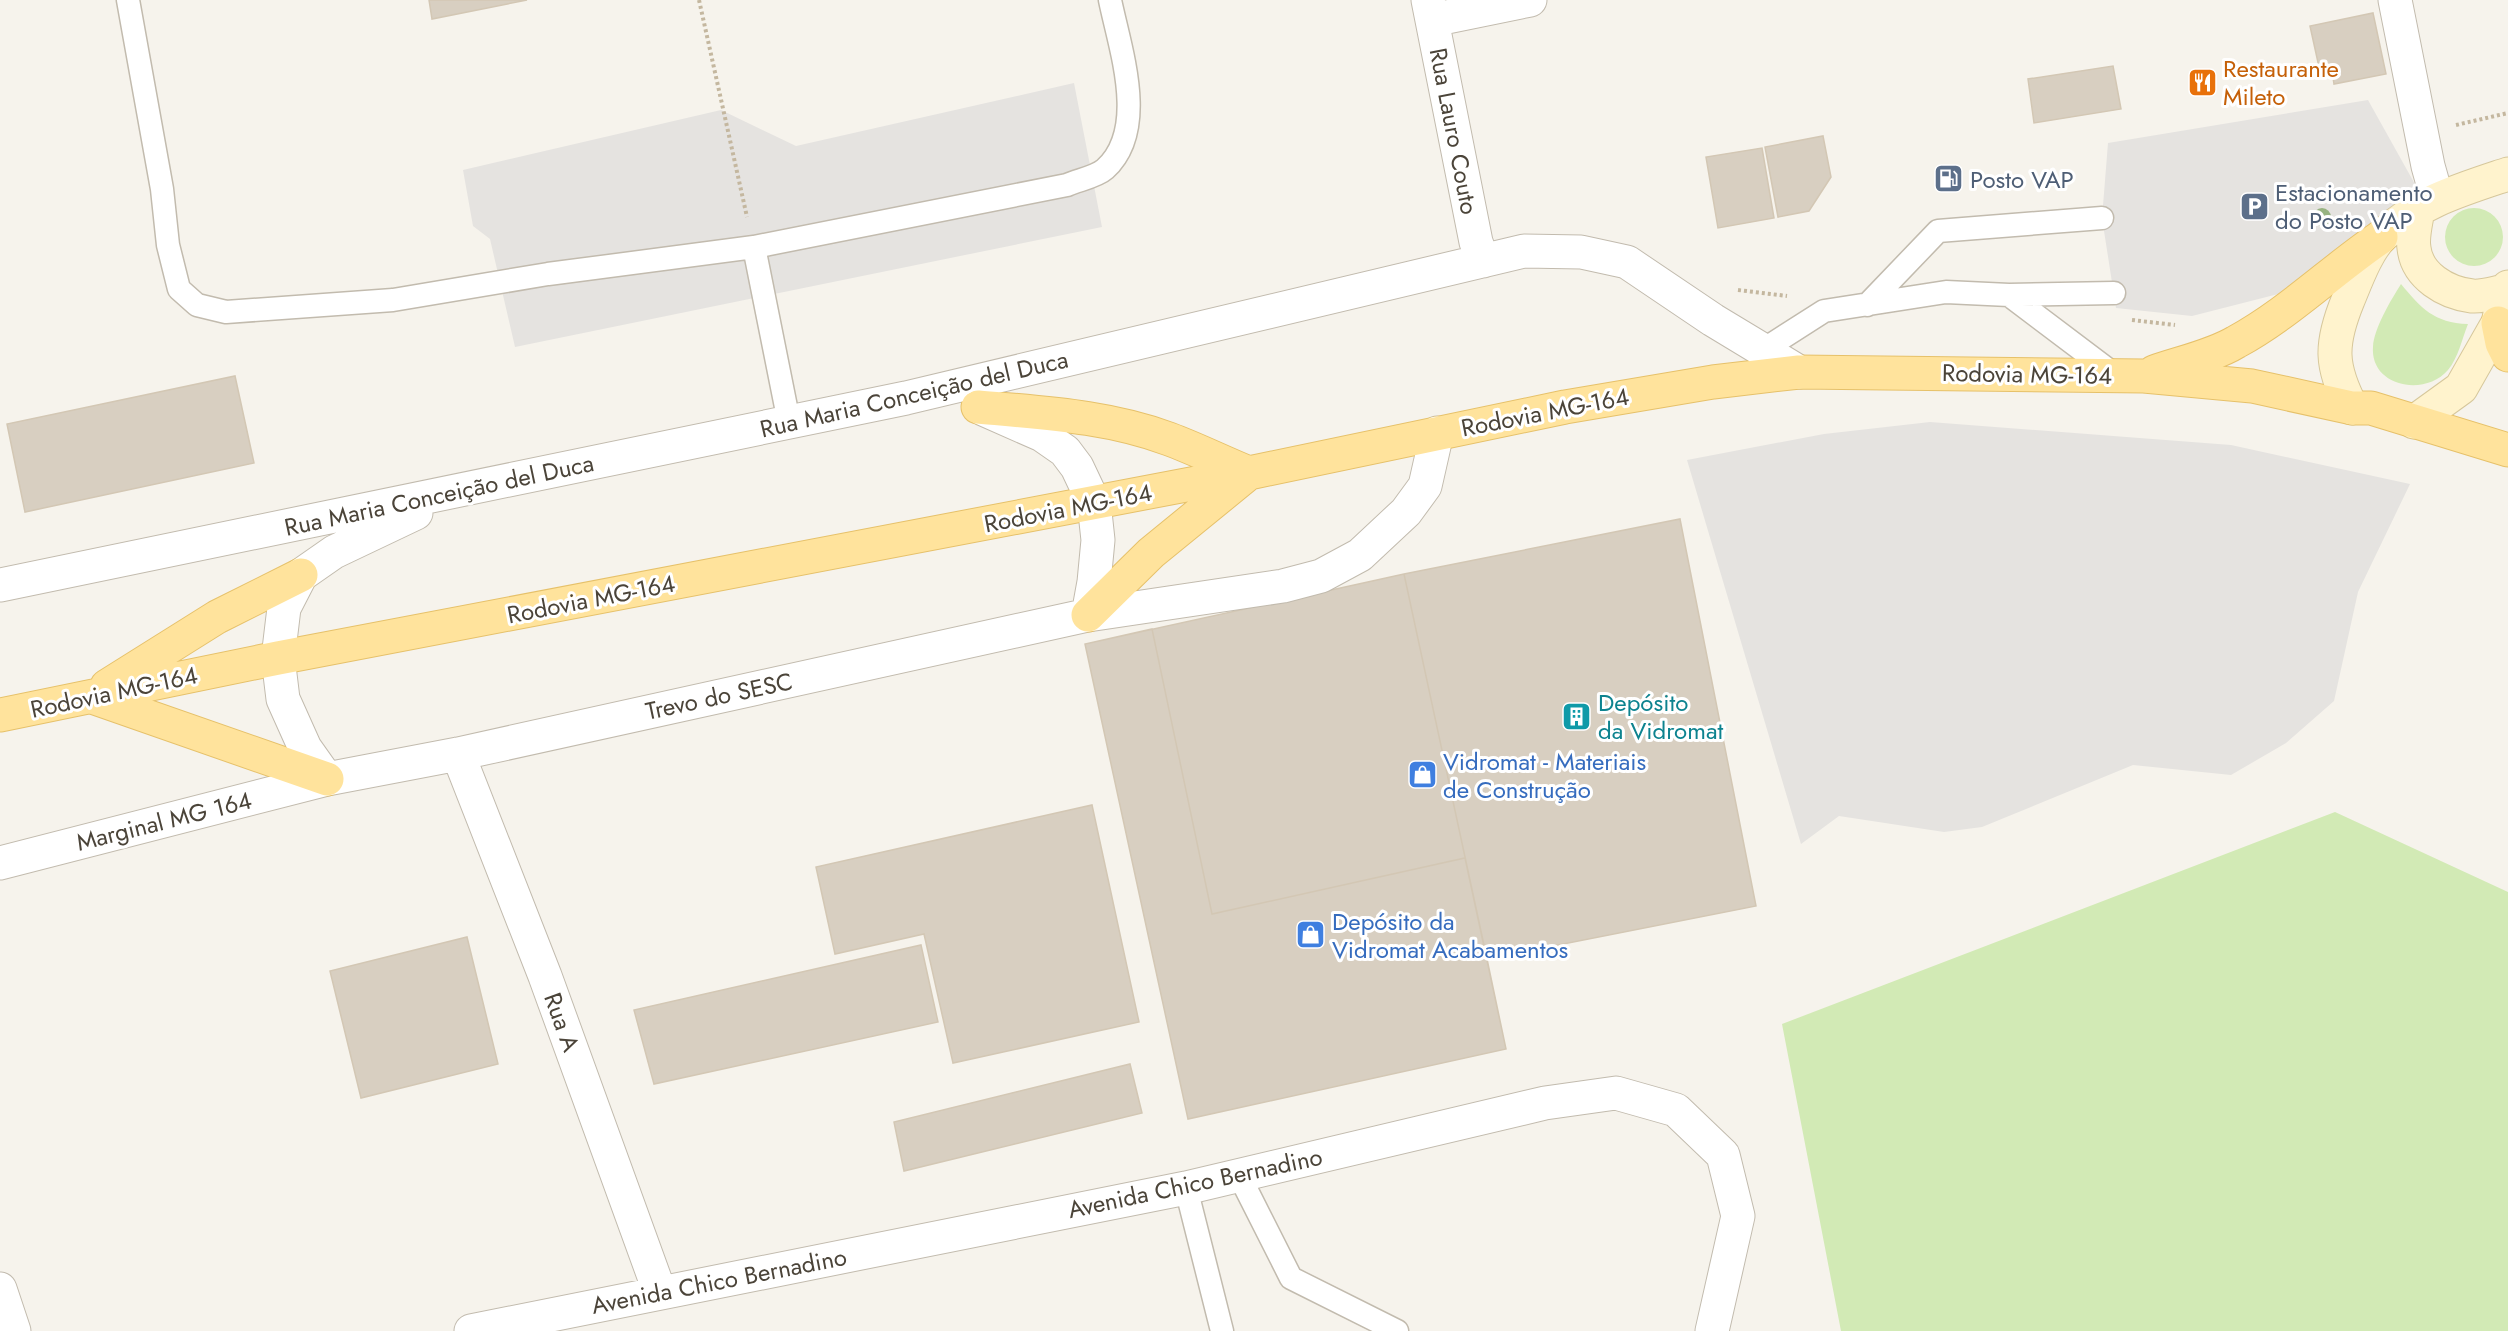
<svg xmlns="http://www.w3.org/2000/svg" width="2508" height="1331" viewBox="0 0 2508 1331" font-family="Jost,sans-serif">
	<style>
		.green { fill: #d2eab5 }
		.parking { fill: #e5e3e0 }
		.building { fill: #d8cfc1; stroke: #d3c7b4; stroke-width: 1.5 }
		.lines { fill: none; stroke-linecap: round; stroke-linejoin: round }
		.lane-casing { stroke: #c2bbae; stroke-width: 25 }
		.street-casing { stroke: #c2bbae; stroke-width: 35 }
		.secondary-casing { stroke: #d6c79b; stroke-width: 35 }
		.primary-casing { stroke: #e6c16a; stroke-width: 35 }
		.path { stroke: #c4b79f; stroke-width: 4; stroke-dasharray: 3 3; stroke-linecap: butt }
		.lane { stroke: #fff; stroke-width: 22 }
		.street { stroke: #fff; stroke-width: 33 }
		.secondary { stroke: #fff3cd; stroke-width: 33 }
		.primary { stroke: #ffe39c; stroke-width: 33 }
		.tree { fill: #97b381 }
		.labels { text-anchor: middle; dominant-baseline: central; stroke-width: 6; stroke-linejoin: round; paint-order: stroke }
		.food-label { font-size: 24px; fill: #c56008; stroke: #fff; text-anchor: start }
		.street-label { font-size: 24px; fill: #4b4439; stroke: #fff }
		.service-label { font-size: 24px; fill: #4e5e75; stroke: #fff; text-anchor: start }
		.culture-label { font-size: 24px; fill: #0d838f; stroke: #fff; text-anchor: start }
		.shop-label { font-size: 24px; fill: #366cbe; stroke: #fff; text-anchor: start }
	</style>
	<rect width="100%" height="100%" fill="#f6f3ec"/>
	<path class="green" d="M2445 237a29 29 0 1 1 58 0a29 29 0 1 1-58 0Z
		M2401,284C2421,308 2434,323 2468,324C2462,339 2458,358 2448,370C2425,397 2370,387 2373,347C2374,328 2391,300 2401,284Z
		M2335,812L2508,892V1331H1841L1782,1024Z"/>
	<path class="parking" d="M1074,83L1102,227L515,347L490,239L473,226L463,170L721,110L796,146Z
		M2368,100L2421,195L2290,291L2192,316L2116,308L2102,218L2108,143Z
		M1930,422L2231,445L2410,484L2358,592L2334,701L2286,743L2231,775L2133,765L1982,827L1944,832L1839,816L1801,844L1687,460L1824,434Z"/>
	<path class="building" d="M429,0H527L432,19Z
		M2373,13L2386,74L2334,84L2331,64L2319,67L2310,26Z
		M2113,66L2121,109L2034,123L2028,79Z
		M1823,136L1831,177L1809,211L1778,217L1765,147Z
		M1762,148L1774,218L1718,228L1706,157Z
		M235,376L254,463L25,512L7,424Z
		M1680,519L1756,906L1487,959L1506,1049L1188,1119L1085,644L1404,574Z
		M1680,519L1756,906L1487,959L1404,574Z
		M1152,629L1212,914L1465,858L1506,1049L1188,1119L1085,644Z
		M1092,805L1139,1022L953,1063L924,934L835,954L816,867Z
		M467,937L498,1064L361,1098L330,971Z
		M921,945L938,1022L654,1084L634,1010Z
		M1130,1064L1142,1113L904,1171L894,1122Z"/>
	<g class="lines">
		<defs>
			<path id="lane" d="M128,0L162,189L168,245L179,289L197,305L226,312L393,300L548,274L754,247L1067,185C1078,180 1096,177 1105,169C1149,129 1120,49 1110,0
				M754,247L789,422
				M2009,295L2114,293
				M1867,305L1938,231L2102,218
				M1763,350L1824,311L1946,292L2009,295L2115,375
				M1239,1175L1291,1278L1397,1331
				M1186,1188L1222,1331"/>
			<path id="street" d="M1428,0L1476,242L1483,261
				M2395,0L2428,166L2437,198
				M1432,20L1530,0
				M416,513L334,552L301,575L284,608L278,658L283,699L305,748L327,779L458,754L1088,615L1094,582L1098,540L1094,503L1077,467L1065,451L1042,435L983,409
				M0,585L906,398L1524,251L1581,252L1627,262L1713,320L1799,372
				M1088,615L1283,586L1321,576L1360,555L1406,512L1425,486L1437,433
				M458,754L545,976L660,1293
				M0,863L327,779
				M0,1289L14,1331
				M471,1331L1186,1188L1545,1103L1616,1093L1676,1110L1723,1155L1738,1216L1712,1331"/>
			<path id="secondary" d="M2418,210C2416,222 2412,237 2414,248C2417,276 2446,293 2472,296C2482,297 2494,293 2505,291
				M2352,408C2330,366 2330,344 2348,300C2356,281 2367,250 2382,236C2418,202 2463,189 2508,174
				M2414,422L2461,388L2498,323L2505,291L2508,287"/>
			<path id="primary" d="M2498,323L2502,343L2508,355
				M2154,372C2179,363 2213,356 2236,342C2289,313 2331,271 2381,237
				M978,407C1042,413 1108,416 1169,439C1196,449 1222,462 1249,473L1151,553L1088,615
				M107,686L217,617L301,575
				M92,697L327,779
				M0,715L278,658L1249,473L1565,407L1713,382L1799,372L2144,376L2252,386L2352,408H2371L2508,450"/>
		</defs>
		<use href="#lane" class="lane-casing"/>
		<use href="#street" class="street-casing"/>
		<use href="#secondary" class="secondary-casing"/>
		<use href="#primary" class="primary-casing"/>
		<path class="path" d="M699,0L747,217
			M2456,125L2508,113
			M1738,290L1787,296
			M2132,320L2175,325"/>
		<use href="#lane" class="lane"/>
		<use href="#street" class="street"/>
		<use href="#secondary" class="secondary"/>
		<use href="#primary" class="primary"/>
	</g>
	<circle class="tree" cx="2322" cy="217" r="9"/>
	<defs>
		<symbol id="restaurant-square" viewBox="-11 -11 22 22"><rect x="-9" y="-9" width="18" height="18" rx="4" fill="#e8710a" stroke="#fff"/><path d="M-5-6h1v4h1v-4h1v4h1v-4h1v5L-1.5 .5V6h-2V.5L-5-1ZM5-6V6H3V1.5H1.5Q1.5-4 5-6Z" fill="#fff"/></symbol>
		<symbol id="fuel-square" viewBox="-11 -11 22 22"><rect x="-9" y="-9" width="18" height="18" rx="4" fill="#5c6f8a" stroke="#fff"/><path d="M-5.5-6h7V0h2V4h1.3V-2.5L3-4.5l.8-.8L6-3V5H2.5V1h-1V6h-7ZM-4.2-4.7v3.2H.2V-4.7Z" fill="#fff"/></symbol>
		<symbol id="parking-square" viewBox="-11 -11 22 22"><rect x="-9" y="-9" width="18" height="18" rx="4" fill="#5c6f8a" stroke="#fff"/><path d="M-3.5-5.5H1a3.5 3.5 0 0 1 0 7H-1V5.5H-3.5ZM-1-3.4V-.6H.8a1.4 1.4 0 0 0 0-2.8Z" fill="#fff"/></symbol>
		<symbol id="building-square" viewBox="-11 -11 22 22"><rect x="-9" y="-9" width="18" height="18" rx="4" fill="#0f9aa8" stroke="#fff"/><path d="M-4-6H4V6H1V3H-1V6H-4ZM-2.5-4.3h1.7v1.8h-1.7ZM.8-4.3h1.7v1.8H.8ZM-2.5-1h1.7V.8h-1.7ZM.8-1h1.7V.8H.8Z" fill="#fff"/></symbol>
		<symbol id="shop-square" viewBox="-11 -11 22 22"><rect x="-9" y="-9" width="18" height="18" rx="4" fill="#3f7fe0" stroke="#fff"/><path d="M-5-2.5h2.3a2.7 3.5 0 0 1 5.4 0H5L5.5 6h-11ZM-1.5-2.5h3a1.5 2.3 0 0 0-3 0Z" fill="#fff"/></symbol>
	</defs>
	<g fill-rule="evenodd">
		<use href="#restaurant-square" x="2186" y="66" width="33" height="33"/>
		<use href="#fuel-square" x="1932" y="162" width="33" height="33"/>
		<use href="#parking-square" x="2238" y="190" width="33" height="33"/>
		<use href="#building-square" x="1560" y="700" width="33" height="33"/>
		<use href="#shop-square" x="1406" y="758" width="33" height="33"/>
		<use href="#shop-square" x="1294" y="918" width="33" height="33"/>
	</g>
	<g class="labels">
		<g class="food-label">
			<text x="2223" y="68">Restaurante<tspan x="2223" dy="28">Mileto</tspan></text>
		</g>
		<g class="street-label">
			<text transform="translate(1454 131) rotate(79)">Rua Lauro Couto</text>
			<text transform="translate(2027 374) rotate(1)">Rodovia MG-164</text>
			<text transform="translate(914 394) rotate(-13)">Rua Maria Conceição del Duca</text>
			<text transform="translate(1545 412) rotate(-11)">Rodovia MG-164</text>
			<text transform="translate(439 495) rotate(-12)">Rua Maria Conceição del Duca</text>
			<text transform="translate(1068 508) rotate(-11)">Rodovia MG-164</text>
			<text transform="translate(591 599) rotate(-11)">Rodovia MG-164</text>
			<text transform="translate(114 692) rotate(-12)">Rodovia MG-164</text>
			<text transform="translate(719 696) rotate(-12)">Trevo do SESC</text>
			<text transform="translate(164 821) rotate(-14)">Marginal MG 164</text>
			<text transform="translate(562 1022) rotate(70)">Rua A</text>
			<text transform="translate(1195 1183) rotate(-12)">Avenida Chico Bernadino</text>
			<text transform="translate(719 1281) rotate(-11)">Avenida Chico Bernadino</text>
		</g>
		<g class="service-label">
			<text x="1970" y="179">Posto VAP</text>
			<text x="2275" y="192">Estacionamento<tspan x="2275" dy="28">do Posto VAP</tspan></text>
		</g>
		<g class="culture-label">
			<text x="1598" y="702">Depósito<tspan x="1598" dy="28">da Vidromat</tspan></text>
		</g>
		<g class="shop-label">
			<text x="1443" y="761">Vidromat - Materiais<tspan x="1443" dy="28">de Construção</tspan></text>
			<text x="1332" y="921">Depósito da<tspan x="1332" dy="28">Vidromat Acabamentos</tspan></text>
		</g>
	</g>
</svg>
